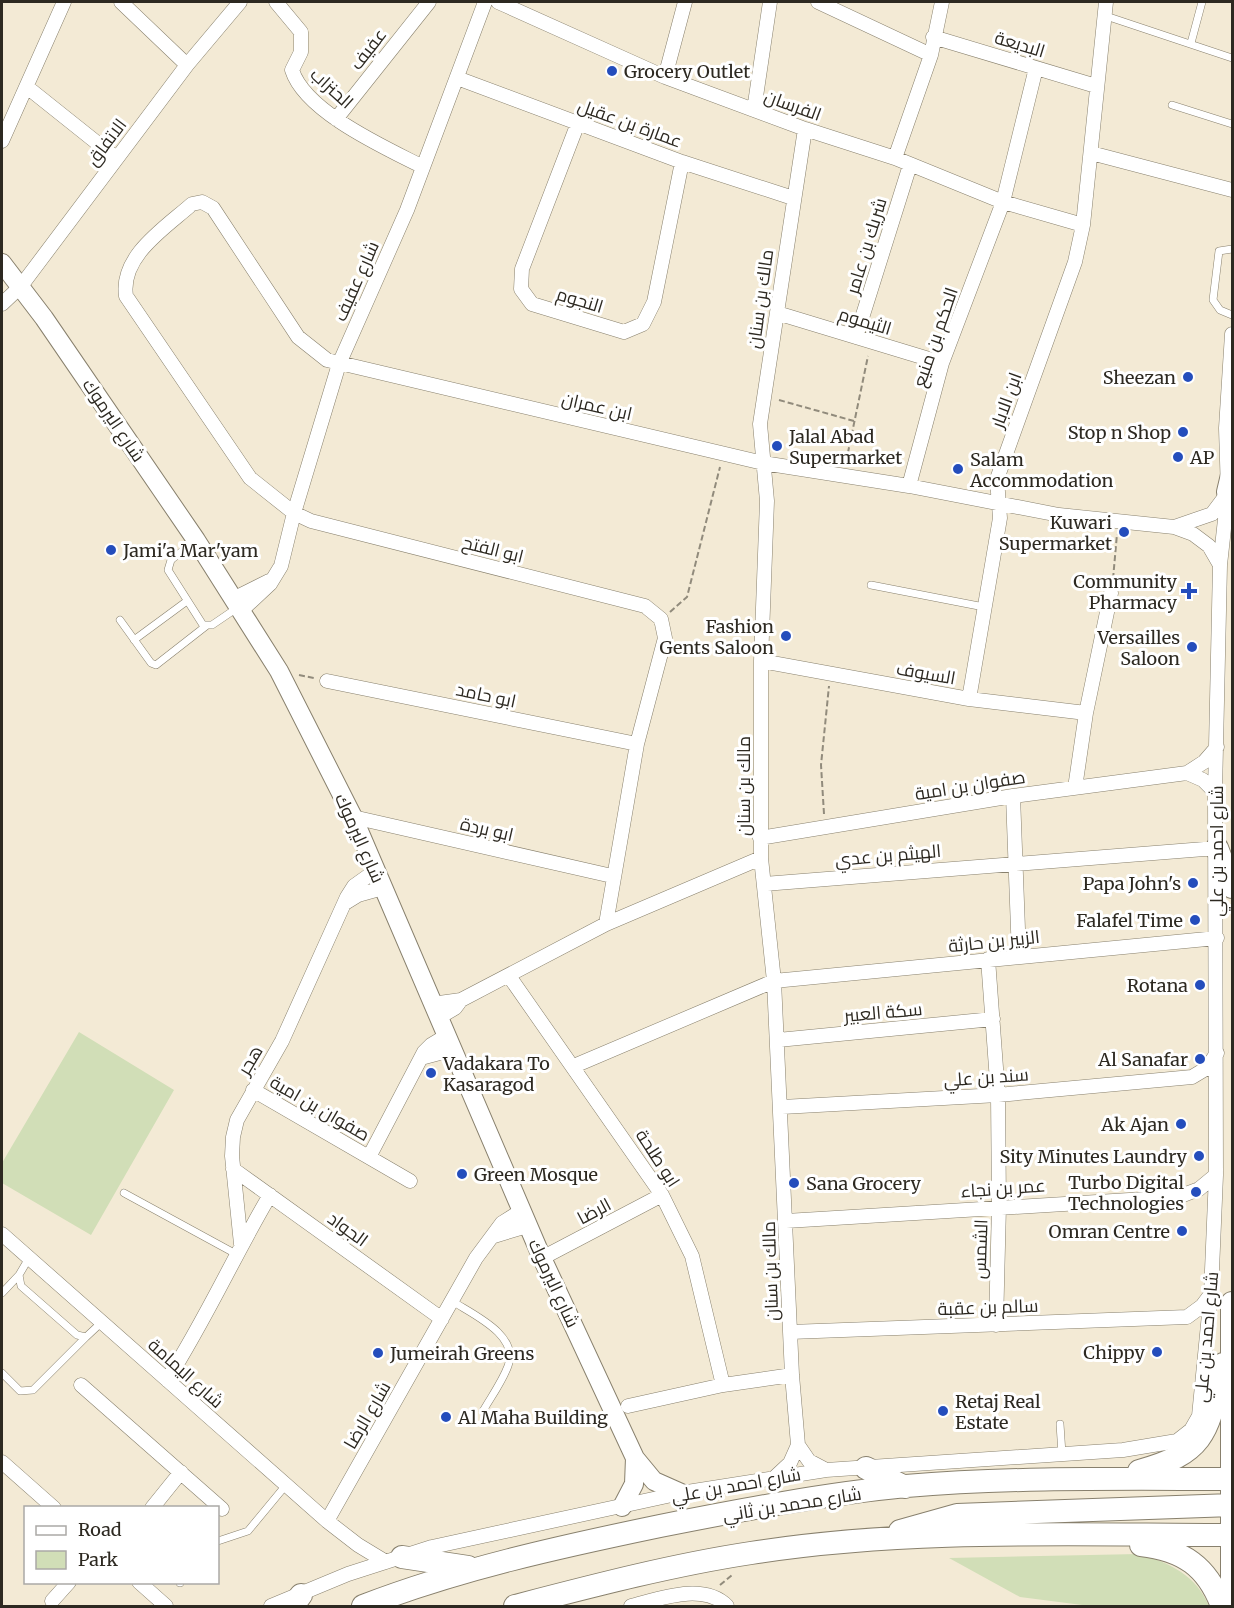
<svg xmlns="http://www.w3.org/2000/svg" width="1234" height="1608" viewBox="0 0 1234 1608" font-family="Merriweather,Cairo,serif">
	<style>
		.green { fill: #d1deb7 }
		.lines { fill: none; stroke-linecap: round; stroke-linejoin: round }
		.service-casing { stroke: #88806d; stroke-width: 8 }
		.minor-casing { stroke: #88806d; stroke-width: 15 }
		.tertiary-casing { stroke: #88806d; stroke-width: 20 }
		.primary-casing { stroke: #88806d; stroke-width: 24 }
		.path { stroke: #918b7c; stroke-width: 2; stroke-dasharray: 6 3; stroke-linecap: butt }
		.service { stroke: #fff; stroke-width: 7 }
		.minor { stroke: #fff; stroke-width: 14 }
		.tertiary { stroke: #fff; stroke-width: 18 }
		.primary { stroke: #fff; stroke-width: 22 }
		.poi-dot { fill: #244dbc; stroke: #fff; stroke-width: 2 }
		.labels { text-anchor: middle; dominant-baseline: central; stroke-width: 6; stroke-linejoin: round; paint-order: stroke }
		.street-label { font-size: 18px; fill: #2d2921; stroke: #fff }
		.poi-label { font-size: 18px; fill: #2d2921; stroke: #fff; text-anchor: end }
	</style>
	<rect width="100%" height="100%" fill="#f3ead5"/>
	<path class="green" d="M79 1032 174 1090 91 1235 2 1183V1163Z
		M1139 1554C1170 1563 1196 1575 1209 1606H1090L1020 1597 949 1558Z"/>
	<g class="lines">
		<g class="service-casing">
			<path id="service" d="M1103 15 1232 58
				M1191 43 1202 2
				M1172 105 1232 124
				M1232 249 1219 251 1213 300 1220 310 1232 315
				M196 540 171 560 168 570 203 625H212L237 608
				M871 585 984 607
				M120 620 151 663 156 665 206 626
				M134 640 187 601
				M124 1193 236 1254
				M29 1258 19 1275 21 1286 77 1335 86 1337 102 1322
				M2 1293 19 1275
				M452 1301C472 1314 520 1335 508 1366 502 1382 491 1397 483 1411
				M2 1373 20 1391 33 1390 86 1337
				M1060 1424 1062 1454
				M218 1541 248 1531 286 1485
				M180 1583V1582"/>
		</g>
		<g class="minor-casing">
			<path id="minor" d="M121 2 187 65
				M276 2 301 32V52L292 70C305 112 386 148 423 167
				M498 2 665 77 805 129 895 158 1003 202 1083 225
				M818 2 931 55
				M933 37 1096 86
				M665 77 685 2
				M457 78 682 162 793 198
				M27 87 116 158
				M754 110 770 2
				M336 119 429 2
				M578 123 522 269 521 289 532 304 624 332 643 324 654 302 682 162
				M2 141 64 2
				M1091 153 1232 190
				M895 158 931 55 942 2
				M2 304 21 286 187 65 240 2
				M777 313 942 363
				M856 337 910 165
				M909 486 942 363 1003 202 1036 68
				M1174 527 1212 514 1227 494
				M233 599 269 581
				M241 611 270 584 281 566 294 513 339 364 407 210 485 2
				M761 661 969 699 1086 713
				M327 681 637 744
				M969 699 1000 518 997 479 1075 262 1083 225 1106 2
				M1187 773 1203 780 1215 792
				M1075 788 1086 713 1111 593
				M1013 796 1019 956
				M353 817 612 876
				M760 838 1013 796 1187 773 1204 762 1217 747
				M764 884 1217 848
				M345 903 358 895 383 888
				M606 924 637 744 665 638 661 619 645 606 311 521 294 513 250 478 126 296C120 256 165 228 192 204L202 202 213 208 298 337 327 360 763 463 909 486 1059 515 1174 527 1193 534 1209 546 1220 565
				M988 959 998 1095 999 1206 996 1325
				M509 976 662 1195 692 1256 723 1385
				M432 1004 461 1000
				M438 1018 455 1008 461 1000 606 924 761 858
				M778 1040 993 1019
				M421 1058 451 1050
				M574 1066 774 981 1217 938
				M253 1090 410 1181
				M782 1107 998 1095 1192 1077 1207 1068 1217 1053
				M369 1157 424 1052 431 1045 446 1036
				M233 1169 442 1319
				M786 1221 1178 1197 1199 1189 1216 1175
				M2 1234 327 1521 358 1545 386 1562
				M494 1236 527 1226
				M241 1244 232 1156 233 1137 237 1120 282 1041 347 897 354 886 375 871
				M542 1258 662 1195
				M790 1332 1187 1317 1202 1306 1211 1294
				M167 1380C205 1321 234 1256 270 1195
				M81 1385 222 1509
				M628 1406 723 1385 792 1375
				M798 1445 809 1461 826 1470
				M2 1462 54 1508
				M775 1477 790 1463 798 1445 792 1375 774 981 761 858V661L767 501 760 424 805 129
				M152 1508 181 1472
				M327 1521 476 1258 502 1223 521 1211
				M139 1582 166 1606
				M52 1601 69 1582
				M271 1606 348 1574 432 1547 681 1493 826 1470 1123 1450 1177 1441 1191 1430 1199 1416 1211 1294 1216 1175 1215 792 1220 565 1228 492 1226 428 1232 334
				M631 1606C659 1599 703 1582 727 1606"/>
		</g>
		<g class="tertiary-casing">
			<path id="tertiary" d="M2 263 44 318 196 540 279 671 353 817 542 1258 635 1458 654 1481 681 1493
				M622 1507 634 1484 635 1458"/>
		</g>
		<g class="primary-casing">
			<path id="primary" d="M1228 492 1232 475
				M1217 848 1232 887
				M866 1468 905 1487
				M1139 1471C1209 1452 1208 1429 1223 1364
				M900 1531 957 1515 1232 1505
				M1141 1545C1183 1550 1207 1566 1222 1606
				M402 1557 468 1567
				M293 1606 301 1595
				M363 1606C459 1569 559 1547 660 1526 741 1510 824 1494 906 1486 1015 1477 1124 1479 1232 1479
				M515 1606C592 1586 672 1565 751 1553 908 1528 1074 1535 1232 1535
				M1232 1606V1303"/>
		</g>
		<path class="path" d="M779 400 854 421
			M846 462 868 356
			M1113 579 1117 534
			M670 612 687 597 720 467
			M299 675 314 678
			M824 814 821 765 829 686
			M720 1585 732 1575"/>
		<use href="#service" class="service"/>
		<use href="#minor" class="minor"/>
		<use href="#tertiary" class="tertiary"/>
		<use href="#primary" class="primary"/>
	</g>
	<g class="poi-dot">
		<circle cx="612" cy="71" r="6"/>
		<circle cx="1188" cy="377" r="6"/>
		<circle cx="1183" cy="432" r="6"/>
		<circle cx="777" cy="446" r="6"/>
		<circle cx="1178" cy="457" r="6"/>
		<circle cx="958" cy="469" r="6"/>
		<circle cx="1124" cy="532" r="6"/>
		<circle cx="111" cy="550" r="6"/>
		<path d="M1186 582h6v6h6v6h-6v6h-6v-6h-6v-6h6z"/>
		<circle cx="786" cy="636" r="6"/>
		<circle cx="1192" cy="647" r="6"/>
		<circle cx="1193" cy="883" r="6"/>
		<circle cx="1195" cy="920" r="6"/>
		<circle cx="1200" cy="985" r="6"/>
		<circle cx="1200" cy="1059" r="6"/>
		<circle cx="431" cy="1073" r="6"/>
		<circle cx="1181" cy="1124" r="6"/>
		<circle cx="1199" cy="1156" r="6"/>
		<circle cx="462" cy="1174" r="6"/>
		<circle cx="794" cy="1183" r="6"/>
		<circle cx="1196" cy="1192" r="6"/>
		<circle cx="1182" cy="1231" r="6"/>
		<circle cx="1157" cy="1352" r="6"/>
		<circle cx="378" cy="1353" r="6"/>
		<circle cx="943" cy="1411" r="6"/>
		<circle cx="446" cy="1417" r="6"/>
	</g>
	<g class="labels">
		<g class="street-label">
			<text transform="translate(1020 44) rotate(17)">البديعة</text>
			<text transform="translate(368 49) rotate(-52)">عفيف</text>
			<text transform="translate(332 88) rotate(42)">الحنزاب</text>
			<text transform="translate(793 105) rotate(20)">الفرسان</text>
			<text transform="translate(630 123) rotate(20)">عمارة بن عقيل</text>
			<text transform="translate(106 142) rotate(-53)">الاتفاق</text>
			<text transform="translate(866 246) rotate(-73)">شريك بن عامر</text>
			<text transform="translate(356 281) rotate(-66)">شارع عفيف</text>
			<text transform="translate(760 299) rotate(-82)">مالك بن سنان</text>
			<text transform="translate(580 300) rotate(17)">النجوم</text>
			<text transform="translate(865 321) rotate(17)">الثيموم</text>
			<text transform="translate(935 337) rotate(-71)">الحكم بن منيع</text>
			<text transform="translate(1006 400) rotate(-70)">ابن الابار</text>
			<text transform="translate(597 406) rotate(13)">ابن عمران</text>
			<text transform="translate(114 420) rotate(56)">شارع اليرموك</text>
			<text transform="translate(493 549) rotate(14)">ابو الفتح</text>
			<text transform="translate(926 673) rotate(10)">السيوف</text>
			<text transform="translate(486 695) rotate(12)">ابو حامد</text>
			<text transform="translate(970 785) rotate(-9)">صفوان بن امية</text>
			<text transform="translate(743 786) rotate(-90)">مالك بن سنان</text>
			<text transform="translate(487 829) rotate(13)">ابو بردة</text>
			<text transform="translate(360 838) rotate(66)">شارع اليرموك</text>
			<text transform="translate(1216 851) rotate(-90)">شارع احمد بن علي</text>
			<text transform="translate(888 855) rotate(-5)">الهيثم بن عدي</text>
			<text transform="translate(994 941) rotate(-6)">الزبير بن حارثة</text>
			<text transform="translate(883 1012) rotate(-5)">سكة العبير</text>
			<text transform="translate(250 1060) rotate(-59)">هجر</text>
			<text transform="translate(986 1077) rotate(-4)">سند بن علي</text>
			<text transform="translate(320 1108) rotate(30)">صفوان بن امية</text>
			<text transform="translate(658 1158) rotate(57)">ابو طلحة</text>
			<text transform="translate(1003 1188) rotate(-4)">عمر بن نجاء</text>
			<text transform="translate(594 1211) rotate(-28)">الرضا</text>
			<text transform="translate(348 1229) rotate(36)">الجواد</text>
			<text transform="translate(980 1249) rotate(-88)">الشمس</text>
			<text transform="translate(770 1271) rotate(-92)">مالك بن سنان</text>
			<text transform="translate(554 1283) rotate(65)">شارع اليرموك</text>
			<text transform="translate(988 1307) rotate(-2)">سالم بن عقبة</text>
			<text transform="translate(1206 1337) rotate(-85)">شارع احمد بن علي</text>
			<text transform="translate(186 1373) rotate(42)">شارع اليمامة</text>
			<text transform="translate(367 1415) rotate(-60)">شارع الرضا</text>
			<text transform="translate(736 1485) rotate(-10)">شارع احمد بن علي</text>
			<text transform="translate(792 1504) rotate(-9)">شارع محمد بن ثاني</text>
		</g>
		<g class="poi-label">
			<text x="624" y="71" text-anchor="start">Grocery Outlet</text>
			<text x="1176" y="377">Sheezan</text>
			<text x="1171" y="432">Stop n Shop</text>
			<text x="789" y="436" text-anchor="start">Jalal Abad<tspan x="789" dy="21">Supermarket</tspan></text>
			<text x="1190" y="457" text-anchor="start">AP</text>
			<text x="970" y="459" text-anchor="start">Salam<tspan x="970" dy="21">Accommodation</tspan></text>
			<text x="1112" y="522">Kuwari<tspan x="1112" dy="21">Supermarket</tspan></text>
			<text x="123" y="550" text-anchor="start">Jami'a Mar'yam</text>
			<text x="1177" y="581">Community<tspan x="1177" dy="21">Pharmacy</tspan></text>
			<text x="774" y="626">Fashion<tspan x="774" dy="21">Gents Saloon</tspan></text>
			<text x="1180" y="637">Versailles<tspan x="1180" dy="21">Saloon</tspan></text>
			<text x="1181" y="883">Papa John's</text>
			<text x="1183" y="920">Falafel Time</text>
			<text x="1188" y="985">Rotana</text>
			<text x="1188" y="1059">Al Sanafar</text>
			<text x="443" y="1063" text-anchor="start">Vadakara To<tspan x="443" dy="21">Kasaragod</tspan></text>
			<text x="1169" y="1124">Ak Ajan</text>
			<text x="1187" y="1156">Sity Minutes Laundry</text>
			<text x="474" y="1174" text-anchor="start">Green Mosque</text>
			<text x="1184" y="1182">Turbo Digital<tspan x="1184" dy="21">Technologies</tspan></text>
			<text x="806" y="1183" text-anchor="start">Sana Grocery</text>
			<text x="1170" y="1231">Omran Centre</text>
			<text x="1145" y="1352">Chippy</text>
			<text x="390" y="1353" text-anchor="start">Jumeirah Greens</text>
			<text x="955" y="1401" text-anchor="start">Retaj Real<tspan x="955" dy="21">Estate</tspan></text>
			<text x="458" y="1417" text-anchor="start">Al Maha Building</text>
		</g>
	</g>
	<rect width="1234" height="1608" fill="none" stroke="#2d2921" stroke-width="6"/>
	<rect x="24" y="1506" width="195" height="78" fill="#ffffff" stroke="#aba9a6" stroke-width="1.5"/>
	<rect x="36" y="1526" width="30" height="9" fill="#ffffff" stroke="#aba9a6" stroke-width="1.5"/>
	<text x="78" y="1536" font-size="18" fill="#2d2921">Road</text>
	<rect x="36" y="1551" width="30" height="18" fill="#d1deb7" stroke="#aba9a6" stroke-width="1.5"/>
	<text x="78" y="1566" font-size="18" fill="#2d2921">Park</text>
</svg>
